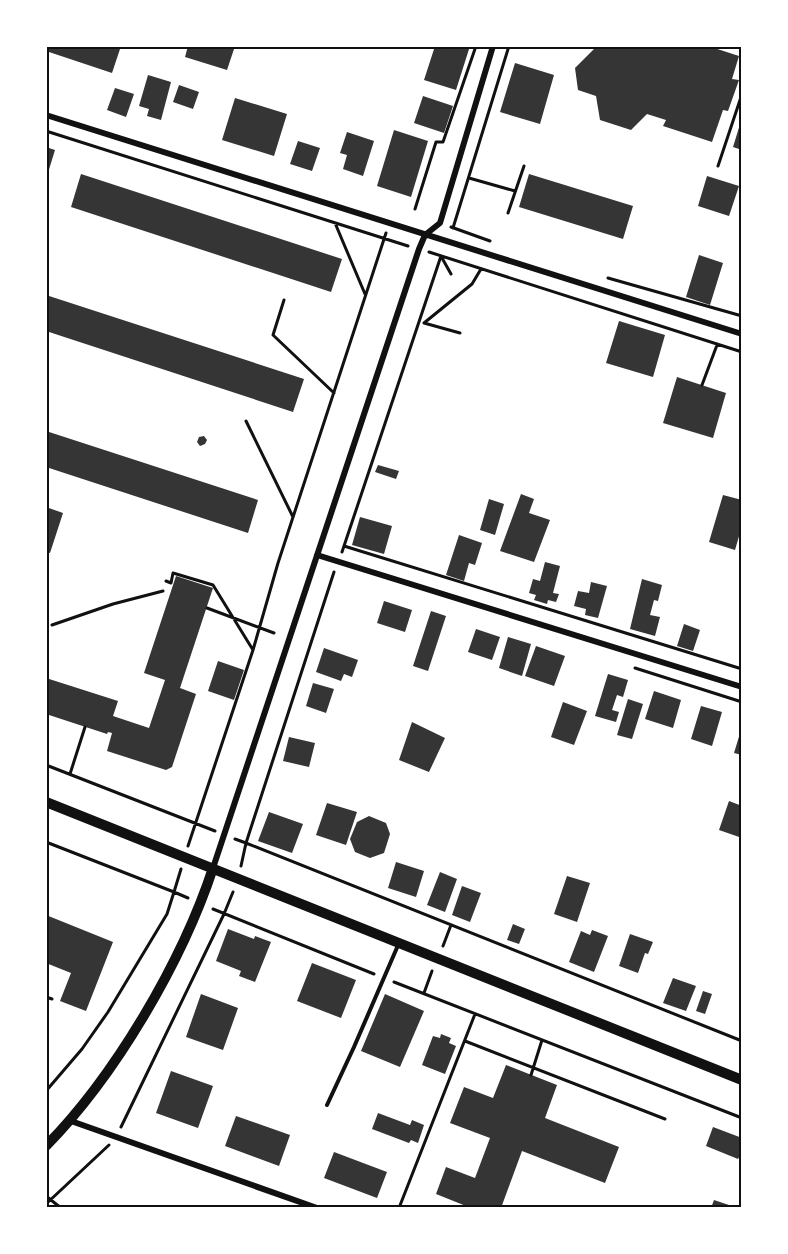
<svg xmlns="http://www.w3.org/2000/svg" width="788" height="1254" viewBox="0 0 788 1254" font-family="Montserrat,sans-serif">
	<style>
		.building { fill: #353535 }
		.lines { fill: none; stroke-linecap: round; stroke-linejoin: round }
		.path { stroke: #111; stroke-width: 3 }
		.service { stroke: #111; stroke-width: 4 }
		.minor { stroke: #111; stroke-width: 6 }
		.secondary { stroke: #111; stroke-width: 10 }
		.neatline { fill: none; stroke: #111; stroke-width: 2 }
	</style>
	<rect width="100%" height="100%" fill="#fff"/>
	<path class="building" d="M46 46H121L112 73 46 51Z
		M188 46H235L227 70 185 57Z
		M435 46H470L456 90 424 80Z
		M597 46H708L739 56 732 79 739 80 728 111 723 110 712 142 663 126 666 120 647 114 631 130 600 120 596 96 578 90 575 68Z
		M515 63 554 75 540 124 500 112Z
		M148 75 171 82 161 120 147 116 149 109 139 106Z
		M179 85 199 92 193 109 173 102Z
		M115 88 134 94 126 117 107 110Z
		M423 96 453 106 444 133 414 123Z
		M235 98 287 114 274 156 222 140Z
		M741 121H742V150L733 147Z
		M394 130 428 141 411 197 377 186Z
		M347 132 374 141 363 176 343 169 347 155 340 153Z
		M298 141 320 148 312 171 290 164Z
		M46 147 55 150 47 176H46Z
		M81 174 342 259 331 292 71 207Z
		M529 174 633 206 623 239 519 207Z
		M707 176 739 186 729 216 698 206Z
		M699 255 723 263 710 305 686 297Z
		M46 295 304 379 293 412 46 331Z
		M619 321 665 335 653 377 606 363Z
		M677 377 726 393 713 438 663 423Z
		M46 431 258 500 248 533 46 467Z
		M204 436 207 440 205 444 200 446 197 442 199 437Z
		M378 465 399 471 396 479 375 472Z
		M521 494 534 499 529 513 550 520 534 562 500 551Z
		M723 495 742 500V526L735 550 709 542Z
		M489 499 504 504 495 535 480 530Z
		M46 507 63 513 50 553 46 552Z
		M360 517 392 526 384 554 352 545Z
		M459 535 482 543 475 565 469 563 464 581 446 575Z
		M545 562 560 566 553 593 559 594 556 602 548 600 547 604 534 600 536 595 529 593 533 579 540 581Z
		M176 576 213 588 180 688 196 694 172 767 166 770 107 751 112 733 108 732 107 734 46 714V678L118 701 113 716 149 728 165 680 144 673Z
		M642 579 662 585 658 601 654 600 650 615 660 617 655 636 630 629Z
		M591 582 607 586 598 618 585 615 586 609 574 606 578 591 589 593Z
		M384 601 412 610 405 632 377 623Z
		M431 611 446 616 428 671 413 666Z
		M684 624 700 630 693 651 677 646Z
		M476 629 500 637 492 660 468 652Z
		M508 637 531 644 522 676 499 668Z
		M536 646 565 656 554 686 525 676Z
		M324 648 358 660 352 677 344 674 341 681 316 672Z
		M218 661 244 670 234 700 208 691Z
		M608 674 628 680 623 697 617 695 612 710 619 712 616 722 595 716Z
		M313 683 334 689 326 713 306 706Z
		M654 691 681 700 673 728 645 719Z
		M628 699 643 704 632 739 617 735Z
		M563 702 587 711 574 745 551 737Z
		M701 706 722 712 712 746 691 739Z
		M412 722 445 738 429 772 399 760Z
		M741 730H742V755L734 753Z
		M289 737 315 743 309 767 283 761Z
		M729 801 742 806V838L719 830Z
		M327 803 357 812 346 845 316 835Z
		M269 812 303 824 292 853 258 841Z
		M369 816 386 823 390 834 384 853 370 858 355 852 350 839 357 822Z
		M396 862 424 871 416 897 388 888Z
		M440 872 457 879 445 912 427 905Z
		M567 876 590 883 577 922 554 914Z
		M462 886 481 893 470 922 452 915Z
		M46 915 113 942 86 1011 60 1001 71 973 46 963Z
		M513 924 525 929 519 944 507 940Z
		M228 929 254 939 255 936 271 942 255 982 239 976 241 971 216 961Z
		M592 930 608 936 594 972 569 962 581 931 590 935Z
		M630 934 653 942 648 954 645 953 638 973 619 966Z
		M312 963 356 980 341 1018 297 1001Z
		M673 978 696 986 686 1011 663 1003Z
		M703 991 712 994 705 1014 696 1011Z
		M201 994 238 1008 223 1050 186 1037Z
		M385 994 424 1011 400 1067 361 1051Z
		M441 1034 451 1038 449 1043 456 1046 445 1074 422 1065 433 1036 440 1038Z
		M506 1065 557 1085 545 1118 619 1147 605 1183 522 1151 501 1208H471L436 1194 446 1167 475 1178 490 1138 450 1123 464 1087 493 1098Z
		M171 1071 213 1086 198 1128 156 1113Z
		M378 1113 410 1125 412 1120 424 1125 418 1143 411 1140 409 1143 372 1129Z
		M236 1116 290 1135 279 1166 225 1146Z
		M713 1127 742 1138V1152L738 1159 706 1146Z
		M334 1152 387 1172 377 1198 324 1178Z
		M714 1200 735 1207V1208H711Z"/>
	<g class="lines">
		<path class="path" d="M46 131 408 246
			M718 166 742 94
			M469 178 515 191
			M415 209 436 142H443L476 46
			M508 213 524 166
			M335 223 365 294
			M451 227 490 241
			M453 228 509 46
			M429 252 742 352
			M442 258 451 274
			M608 278 742 316
			M284 300 273 335 334 393
			M424 323 472 284 481 269
			M424 323 460 333
			M702 385 717 345
			M246 421 293 517
			M344 546 742 669
			M342 552 441 256
			M166 581 171 583 173 573 213 585 253 650
			M742 594V598
			M207 608 274 633
			M52 625 113 604 163 591
			M635 668 742 702
			M46 765 215 831
			M70 774 85 727
			M235 839 246 843 334 572
			M46 842 174 892 167 914 108 1012 82 1049 46 1091
			M188 846 253 650 278 563 386 233
			M241 866 246 843 742 1041
			M181 869 174 892 188 898
			M213 909 374 974
			M443 946 451 925
			M394 982 742 1118
			M424 993 432 971
			M46 997 52 999
			M465 1041 665 1119
			M531 1075 542 1040
			M121 1127 224 914 233 892
			M46 1196 61 1208
			M46 1204 109 1145
			M399 1208 475 1014"/>
		<path class="service" d="M327 1105 354 1047 399 943"/>
		<path class="minor" d="M46 115 742 334
			M317 555 742 687
			M213 868 419 249 425 235 440 223 493 46
			M71 1121 317 1208"/>
		<path class="secondary" d="M46 802 742 1080
			M46 1146C115 1076 182 962 213 868"/>
	</g>
	<rect width="788" height="1254" fill="none" stroke="#ffffff" stroke-width="96"/>
	<rect x="48" y="48" width="692" height="1158" class="neatline"/>
</svg>
